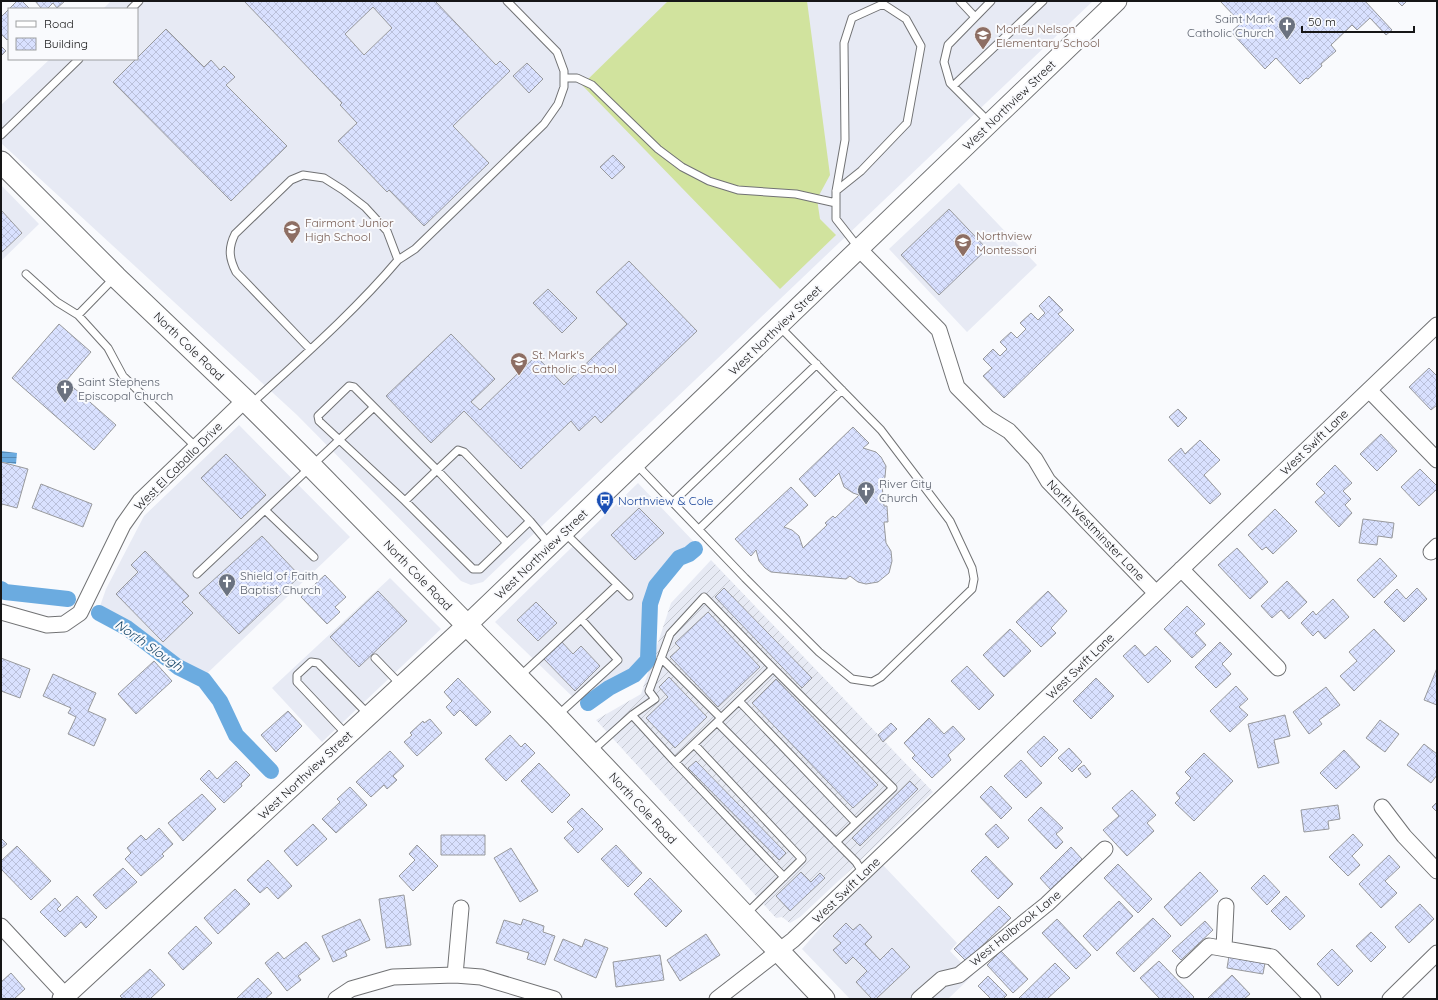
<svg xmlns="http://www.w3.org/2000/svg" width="1438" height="1000" viewBox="0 0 1438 1000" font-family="Quicksand,sans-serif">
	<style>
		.built { fill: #e7eaf4 }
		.industrial { fill: url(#industrial-furrows) }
		.grass { fill: #d1e39e }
		.water { fill: url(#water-rules) }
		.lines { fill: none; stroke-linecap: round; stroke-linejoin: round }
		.canal { stroke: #6babe0; stroke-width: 16 }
		.building { fill: url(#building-cross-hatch); stroke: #98999c; fill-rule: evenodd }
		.service-casing { stroke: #717274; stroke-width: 9 }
		.minor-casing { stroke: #717274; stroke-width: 17 }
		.tertiary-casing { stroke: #717274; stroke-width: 21 }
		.secondary-casing { stroke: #717274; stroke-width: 23 }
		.service { stroke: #fff; stroke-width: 7 }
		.minor { stroke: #fff; stroke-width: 15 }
		.tertiary { stroke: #fff; stroke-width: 19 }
		.secondary { stroke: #fff; stroke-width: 21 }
		.labels { text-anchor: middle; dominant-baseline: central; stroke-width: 4; stroke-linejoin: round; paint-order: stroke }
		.worship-label { font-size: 12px; fill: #5b616d; stroke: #f9fafd; text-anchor: start }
		.education-label { font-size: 12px; fill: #785e54; stroke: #f9fafd; text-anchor: start }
		.street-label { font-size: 12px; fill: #161617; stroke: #f9fafd }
		.transit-label { font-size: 12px; fill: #164399; stroke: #f9fafd; text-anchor: start }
		.water-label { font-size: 13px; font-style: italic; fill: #144568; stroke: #f9fafd }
	</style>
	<defs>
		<pattern id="industrial-furrows" width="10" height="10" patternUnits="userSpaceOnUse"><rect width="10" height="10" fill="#e7eaf4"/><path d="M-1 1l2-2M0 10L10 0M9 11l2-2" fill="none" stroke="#c5c8d0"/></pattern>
		<pattern id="water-rules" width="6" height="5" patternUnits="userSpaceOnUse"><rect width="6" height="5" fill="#6babe0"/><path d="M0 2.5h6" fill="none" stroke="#578ab5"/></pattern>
		<pattern id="building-cross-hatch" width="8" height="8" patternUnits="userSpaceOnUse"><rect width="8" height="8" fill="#d9e1ff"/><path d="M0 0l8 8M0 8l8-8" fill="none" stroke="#bac0da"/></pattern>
	</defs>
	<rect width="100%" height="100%" fill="#f9fafd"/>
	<path class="built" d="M111 1H1093L483 582 471 585 461 581 297 415 1 143V105L50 59H137V9H103Z
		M959 183 1037 265 967 332 889 249Z
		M1 185 39 224 1 261Z
		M239 425 350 537 197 683 176 669 99 609 106 589 144 516Z
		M638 483 695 543 675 553 660 572 647 602 643 663 607 682 578 702 495 622Z
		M390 578 441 629 322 742 272 688Z
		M882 864 957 943 950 951 973 975 948 999H850L802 949 842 903Z"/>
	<path class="industrial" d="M711 560 933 792 800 917 790 923 782 917 776 918 596 720 641 694 671 603Z"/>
	<path class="grass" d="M668 1H807L830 175 817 199 820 219 836 235 780 289 582 85Z"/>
	<path class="water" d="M1 451 17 453 16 464 1 462Z"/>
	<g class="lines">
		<path class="canal" d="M1 589 5 592 68 599
			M99 613 127 628 178 667 204 680 220 701 236 735 271 771
			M588 703 609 688 634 675 648 660 650 604 656 586 679 558 689 554 695 549"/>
	</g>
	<path class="building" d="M17 1H22L30 9H9Z
		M35 1H65L57 8 53 3 47 9H42Z
		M244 1H435L496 65 500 61 510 71 453 126 489 163 424 226 389 190 387 192 338 141 357 123 340 105 342 103ZM373 7 392 28 364 55 345 34Z
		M1220 1H1365L1392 30 1386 35 1370 18 1357 30 1352 25 1331 45 1336 51 1321 64 1322 66 1308 79 1306 78 1300 84 1276 58 1265 69 1231 32 1241 23Z
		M1397 1H1407L1402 6Z
		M9 9V38L7 40 1 34V17Z
		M166 29 204 67 211 60 220 70 224 66 235 77 226 85 287 146 231 201 113 82Z
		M1 46 6 51 1 56Z
		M527 63 543 79 529 93 513 76Z
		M613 155 625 167 612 179 600 167Z
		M949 209 987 249 939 295 901 255Z
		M1 210 22 233 1 253Z
		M629 261 697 331 601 423 595 416 579 431 571 421 521 469 464 411 431 443 386 396 451 334 495 379 471 402 480 410 536 356 564 385 627 324 596 292Z
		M548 289 577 318 562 333 533 303Z
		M1049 296 1063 310 1058 314 1074 330 1004 398 983 376 992 368 983 359 993 349 1000 356 1007 349 1000 342 1011 332 1017 338 1026 329 1020 323 1031 313 1038 320 1045 313 1039 306Z
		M59 324 91 352 66 381 116 425 94 450 12 378Z
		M1429 368 1437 376V405L1431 410 1409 387Z
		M1178 409 1187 418 1178 427 1169 417Z
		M853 427 869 443 863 448 876 452 881 457 886 466 885 477 882 485 884 506H887L888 522H884L886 543 891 551 892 561 889 573 878 582 866 584 858 582 850 576 846 579 771 572 765 568 759 561 756 550 751 556 735 539 791 487 808 505 784 527 792 530 799 536 803 548 827 525 825 523 833 516 835 518 859 495 853 493 844 487 839 473 815 497 799 479Z
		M1381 434 1397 451 1377 471 1360 454Z
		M1200 440 1220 460 1204 475 1221 494 1210 504 1168 460 1181 448 1185 454Z
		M226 454 266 495 241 519 201 478Z
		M1 462 28 469 17 508 2 504 1 508Z
		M1335 465 1352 483 1343 491 1351 499 1345 505 1352 513 1339 527 1315 502 1325 493 1316 484Z
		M1420 469 1437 486V489L1419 506 1401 487Z
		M41 484 92 504 83 527 32 508Z
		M639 508 664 533 635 560 611 535Z
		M1275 509 1297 531 1273 554 1266 547 1262 550 1248 535Z
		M1363 519 1394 523 1392 538 1378 536 1377 545 1359 543Z
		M262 536 300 576 239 634 199 593Z
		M1237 548 1268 582 1250 599 1218 565Z
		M145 551 189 596 182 602 193 613 163 642 116 594 138 572 131 565Z
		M1380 558 1397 576 1374 598 1357 580Z
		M325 575 346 597 335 607 340 612 327 624 301 597Z
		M1287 581 1307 602 1289 619 1281 610 1272 618 1261 606Z
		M724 588 812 678 802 688 715 597Z
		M1417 588 1427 599 1404 622 1384 602 1397 589 1406 599Z
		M378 591 407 621 359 667 330 637Z
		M1048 591 1067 611 1051 628 1056 633 1041 647 1016 622Z
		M1333 599 1349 617 1325 639 1318 631 1313 636 1301 623 1313 611 1316 615Z
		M536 602 557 623 538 641 517 620Z
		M1187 606 1205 624 1195 633 1206 645 1192 658 1164 629Z
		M708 612 760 667 718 707 670 657 680 648 675 643Z
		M1010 629 1031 651 1004 677 983 655Z
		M1374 629 1395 651 1354 691 1340 676 1357 661 1349 652Z
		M561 641 573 654 581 646 600 666 575 691 543 658Z
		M1220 642 1232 654 1222 664 1231 674 1216 688 1195 667Z
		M1135 645 1145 656 1156 646 1171 661 1148 683 1123 656Z
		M1 658 30 669 20 698 1 691Z
		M154 661 172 681 136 714 118 694Z
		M967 666 994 695 979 710 951 681Z
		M1437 668V705L1424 700Z
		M53 674 96 693 88 711 106 719 94 746 68 734 76 717 68 713 71 708 43 696Z
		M669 677 707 717 675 748 646 718 668 697 659 687Z
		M458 678 491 712 476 726 460 710 454 716 446 707 452 701 444 692Z
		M1096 678 1114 696 1091 719 1073 701Z
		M776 679 878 785 853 808 752 703Z
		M1236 686 1248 699 1239 707 1248 715 1230 732 1210 711Z
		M1326 687 1340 705 1319 720 1322 724 1309 734 1293 712Z
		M288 711 302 726 276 752 261 735Z
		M1285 715 1290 736 1274 740 1279 763 1258 768 1248 724Z
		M929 718 944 734 953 726 965 739 948 755 951 760 932 778 912 758 915 755 904 743Z
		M430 719 442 733 417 756 404 742 412 735 410 733 423 721 424 723Z
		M1380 720 1399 734 1385 752 1366 738Z
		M891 723 897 729 883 742 878 735Z
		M510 735 521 747 525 743 535 753 506 781 485 759Z
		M1044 736 1058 750 1041 767 1027 752Z
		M1424 744 1437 754V775L1431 783 1407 765Z
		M1069 748 1082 762 1072 772 1058 758Z
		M1344 750 1360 767 1336 789 1320 773Z
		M390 751 404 766 393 776 397 780 387 789 384 785 371 797 356 782Z
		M1204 753 1233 781 1194 821 1175 803 1180 798 1176 793 1191 778 1185 772Z
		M1021 760 1042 783 1026 798 1004 776Z
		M236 761 250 775 241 784 242 786 224 803 200 779 209 770 217 779Z
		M696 761 786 853 779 860 688 768Z
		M539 763 570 795 552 813 521 781Z
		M1084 765 1091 774 1086 778 1078 769Z
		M910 781 918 789 860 846 852 838Z
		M991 786 1012 808 1001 819 980 797Z
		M350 787 367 805 336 833 322 819 340 802 337 799Z
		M1132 790 1156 815 1147 823 1154 831 1127 856 1103 830 1119 816 1112 808Z
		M202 794 216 809 183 841 168 823Z
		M1437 802V812L1432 807Z
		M1338 805 1340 819 1328 821 1329 829 1304 832 1301 810Z
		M1041 807 1063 828 1056 834 1063 842 1056 849 1028 820Z
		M582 808 603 829 578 853 564 838 574 829 567 822Z
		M313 824 327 839 297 866 284 851Z
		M996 824 1009 838 998 848 985 834Z
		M159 828 173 844 162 854 164 856 141 876 125 859 131 853 127 848 141 835 146 840Z
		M1353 834 1363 845 1352 856 1360 865 1348 876 1329 857Z
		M441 835H485V855H441Z
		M1 838 7 844 1 849Z
		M417 845 438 866 413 891 399 876 415 860 409 854Z
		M616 845 642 873 628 887 601 859Z
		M17 846 51 881 31 900 1 869V861Z
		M1071 847 1082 859 1051 890 1040 878Z
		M511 848 538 891 520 902 494 858Z
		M1389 855 1400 867 1385 881 1397 893 1381 908 1359 884Z
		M986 856 1013 884 998 899 971 871Z
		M268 860 292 886 278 899 267 887 260 893 247 880Z
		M1118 864 1152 899 1138 913 1104 878Z
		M123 868 137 882 106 909 93 895Z
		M801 872 811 882 820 873 825 878 790 911 776 896Z
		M1200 872 1218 891 1181 926 1164 907Z
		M1264 875 1280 892 1267 905 1251 888Z
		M650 878 682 911 666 927 634 894Z
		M235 889 250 904 218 934 204 918Z
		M404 895 411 945 386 948 379 899Z
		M77 896 97 917 86 928 81 922 65 937 40 912 55 898 61 905 57 909 60 912Z
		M1286 896 1305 916 1290 930 1271 911Z
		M1119 901 1133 916 1097 951 1083 936Z
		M1420 904 1434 919 1409 943 1395 927Z
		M999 906 1011 918 966 961 954 949Z
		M1153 918 1171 936 1134 972 1116 953Z
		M360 919 370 940 345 951 347 956 333 962 322 936Z
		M523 919 544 926 543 932 555 936 545 965 527 959 529 953 496 943 504 920 521 925Z
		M1057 919 1091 955 1076 969 1042 933Z
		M1205 921 1213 930 1181 960 1172 951Z
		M846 923 853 930 860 924 872 937 865 944 880 960 892 948 910 967 876 999H872L856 982 867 971 853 957 846 964 833 950 841 943 833 936Z
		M196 926 212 943 183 970 168 953Z
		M1371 932 1386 947 1371 962 1356 946Z
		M706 934 720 955 680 981 667 960Z
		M563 939 582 947 585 939 608 948 596 978 554 960Z
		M306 942 320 959 298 976 301 980 287 991 265 963 278 952 284 959Z
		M1332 949 1353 971 1338 986 1317 964Z
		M1001 951 1028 979 1013 993 987 965Z
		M660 955 664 980 616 987 613 962Z
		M1229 956 1265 963 1263 974 1227 968Z
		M1159 961 1194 997 1192 999H1160L1140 978Z
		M1055 963 1070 978 1047 999H1020L1019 998Z
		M150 969 165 985 151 998 152 999H123L120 996Z
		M11 973 25 989 14 999H1V982Z
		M1232 975 1250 994 1244 999H1207Z
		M988 976 1007 995 1003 999H991L978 986Z
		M258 978 272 993 265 999H236Z"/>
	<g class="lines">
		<g class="service-casing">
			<path id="service" d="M960 1 975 17
				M131 9 139 1
				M564 78H577L592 85 658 149 682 167 709 181 738 190 796 194 836 203
				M953 86 1043 1
				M989 122 950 83 944 62 948 45 991 1
				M1 135 79 59
				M836 191 861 171 907 123 921 46 906 19 883 4 852 18 844 43 845 140 836 191V219L858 247
				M398 260 415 249 544 124 558 104 564 87V71L557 52 507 1
				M26 274 57 302 78 315 108 348 123 376 196 447
				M78 315 114 278
				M251 404C301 358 354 312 398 260L387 231 365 207 343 190 324 178 303 175 291 180 235 234C228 248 229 258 236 272L310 349
				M374 407 354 387 349 386 318 416 319 421 405 501 473 569H480L530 521 550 545
				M636 464 745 578 819 652 852 679 872 682 881 677 972 589 974 579 972 568 950 521 881 430 779 326
				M405 501 437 470 507 543
				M673 502 817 364
				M265 510 314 557
				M699 529 842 390
				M564 532 629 596
				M197 574 374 407 437 470 458 450 464 452 530 521
				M581 619 617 585
				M375 658 401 685
				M661 658 721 718
				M519 677 581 619 618 660 558 715
				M739 701 856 823
				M632 715 655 699 649 691 670 634 704 597 773 668
				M717 722 773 668 893 788 836 842
				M347 735 297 682V675L311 662 318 663 369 715
				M694 744 802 859 746 914
				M592 751 632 715 675 762 717 722 856 862 863 873
				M675 762 784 877"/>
		</g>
		<g class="minor-casing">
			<path id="minor" d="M859 249 939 330 957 387 988 418 1009 431 1035 459 1048 481 1156 593
				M1369 390 1437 460
				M1431 552 1437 546
				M1181 569 1278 668
				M1 612 47 625 64 624 80 613 123 525 140 501 245 400
				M1382 807 1404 836 1437 871
				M1 926 69 999
				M1224 948 1226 906
				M1184 970 1209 946 1272 957 1313 999
				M455 975 461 908
				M336 999 351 989 393 977 455 975 481 977 554 999
				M717 999 793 940 1437 325
				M919 999 942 979 959 975 1047 904 1105 849
				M1390 999 1437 953"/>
		</g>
		<g class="tertiary-casing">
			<path id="tertiary" d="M62 999 467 625 1117 1"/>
		</g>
		<g class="secondary-casing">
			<path id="secondary" d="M1 162 116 277 245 400 312 467 556 716 824 999"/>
		</g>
		<use href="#service" class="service"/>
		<use href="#minor" class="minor"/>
		<use href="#tertiary" class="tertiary"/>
		<use href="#secondary" class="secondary"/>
	</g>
	<defs>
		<g id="church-pin" transform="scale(0.9)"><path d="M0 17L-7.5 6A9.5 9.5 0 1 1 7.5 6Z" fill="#6b7280" stroke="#f9fafd"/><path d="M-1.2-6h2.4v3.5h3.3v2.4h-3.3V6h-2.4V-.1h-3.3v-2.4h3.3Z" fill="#fff"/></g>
		<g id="school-pin" transform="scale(0.9)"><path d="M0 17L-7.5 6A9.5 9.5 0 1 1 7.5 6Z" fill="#8d6e63" stroke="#f9fafd"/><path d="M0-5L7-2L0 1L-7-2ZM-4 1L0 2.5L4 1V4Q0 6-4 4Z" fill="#fff"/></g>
		<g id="bus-pin" transform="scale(0.9)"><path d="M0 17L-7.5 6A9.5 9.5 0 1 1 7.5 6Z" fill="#1a4fb4" stroke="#f9fafd"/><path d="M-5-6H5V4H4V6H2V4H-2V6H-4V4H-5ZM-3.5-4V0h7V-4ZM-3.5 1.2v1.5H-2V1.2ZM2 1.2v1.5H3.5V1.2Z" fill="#fff"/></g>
	</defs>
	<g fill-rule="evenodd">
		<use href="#church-pin" x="1287" y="25"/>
		<use href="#school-pin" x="983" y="35"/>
		<use href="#school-pin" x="292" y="229"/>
		<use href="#school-pin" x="963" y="242"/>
		<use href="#school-pin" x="519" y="361"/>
		<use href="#church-pin" x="65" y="388"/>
		<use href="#church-pin" x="866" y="490"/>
		<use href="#bus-pin" x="605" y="500"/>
		<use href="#church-pin" x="227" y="582"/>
	</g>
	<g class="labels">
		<g class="worship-label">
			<text x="1274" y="18" text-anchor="end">Saint Mark<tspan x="1274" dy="14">Catholic Church</tspan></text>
			<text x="78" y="381">Saint Stephens<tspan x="78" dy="14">Episcopal Church</tspan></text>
			<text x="879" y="483">River City<tspan x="879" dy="14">Church</tspan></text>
			<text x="240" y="575">Shield of Faith<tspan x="240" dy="14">Baptist Church</tspan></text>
		</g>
		<g class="education-label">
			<text x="996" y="28">Morley Nelson<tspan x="996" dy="14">Elementary School</tspan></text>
			<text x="305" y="222">Fairmont Junior<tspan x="305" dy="14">High School</tspan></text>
			<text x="976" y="235">Northview<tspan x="976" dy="14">Montessori</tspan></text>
			<text x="532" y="354">St. Mark's<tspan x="532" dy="14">Catholic School</tspan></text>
		</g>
		<g class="street-label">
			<text transform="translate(1009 105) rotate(-44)">West Northview Street</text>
			<text transform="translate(775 330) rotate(-44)">West Northview Street</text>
			<text transform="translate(189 346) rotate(44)">North Cole Road</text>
			<text transform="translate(1314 442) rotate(-44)">West Swift Lane</text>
			<text transform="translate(178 466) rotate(-45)">West El Caballo Drive</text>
			<text transform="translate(1096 530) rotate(46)">North Westminster Lane</text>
			<text transform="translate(541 554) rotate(-44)">West Northview Street</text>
			<text transform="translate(418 575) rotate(46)">North Cole Road</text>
			<text transform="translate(1080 666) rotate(-44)">West Swift Lane</text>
			<text transform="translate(305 775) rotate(-43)">West Northview Street</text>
			<text transform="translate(643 808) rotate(47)">North Cole Road</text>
			<text transform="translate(846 890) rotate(-44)">West Swift Lane</text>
			<text transform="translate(1015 928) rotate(-39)">West Holbrook Lane</text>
		</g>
		<g class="transit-label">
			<text x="618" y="500">Northview &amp; Cole</text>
		</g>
		<g class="water-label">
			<text transform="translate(149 645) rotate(35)">North Slough</text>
		</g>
	</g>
	<rect width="1438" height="1000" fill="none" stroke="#161617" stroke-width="4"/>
	<rect x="8" y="8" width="130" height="52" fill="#f9fafd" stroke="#9e9fa1"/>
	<rect x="16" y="21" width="20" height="6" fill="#ffffff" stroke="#9e9fa1"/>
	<text x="44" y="28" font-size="12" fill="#161617">Road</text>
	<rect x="16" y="38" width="20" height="12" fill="url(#building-cross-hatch)" stroke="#9e9fa1"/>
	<text x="44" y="48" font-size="12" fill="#161617">Building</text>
	<path d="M1302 26v6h112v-6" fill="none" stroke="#161617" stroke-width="2"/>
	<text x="1308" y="26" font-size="12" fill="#161617" stroke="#f9fafd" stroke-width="3" paint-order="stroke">50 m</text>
</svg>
